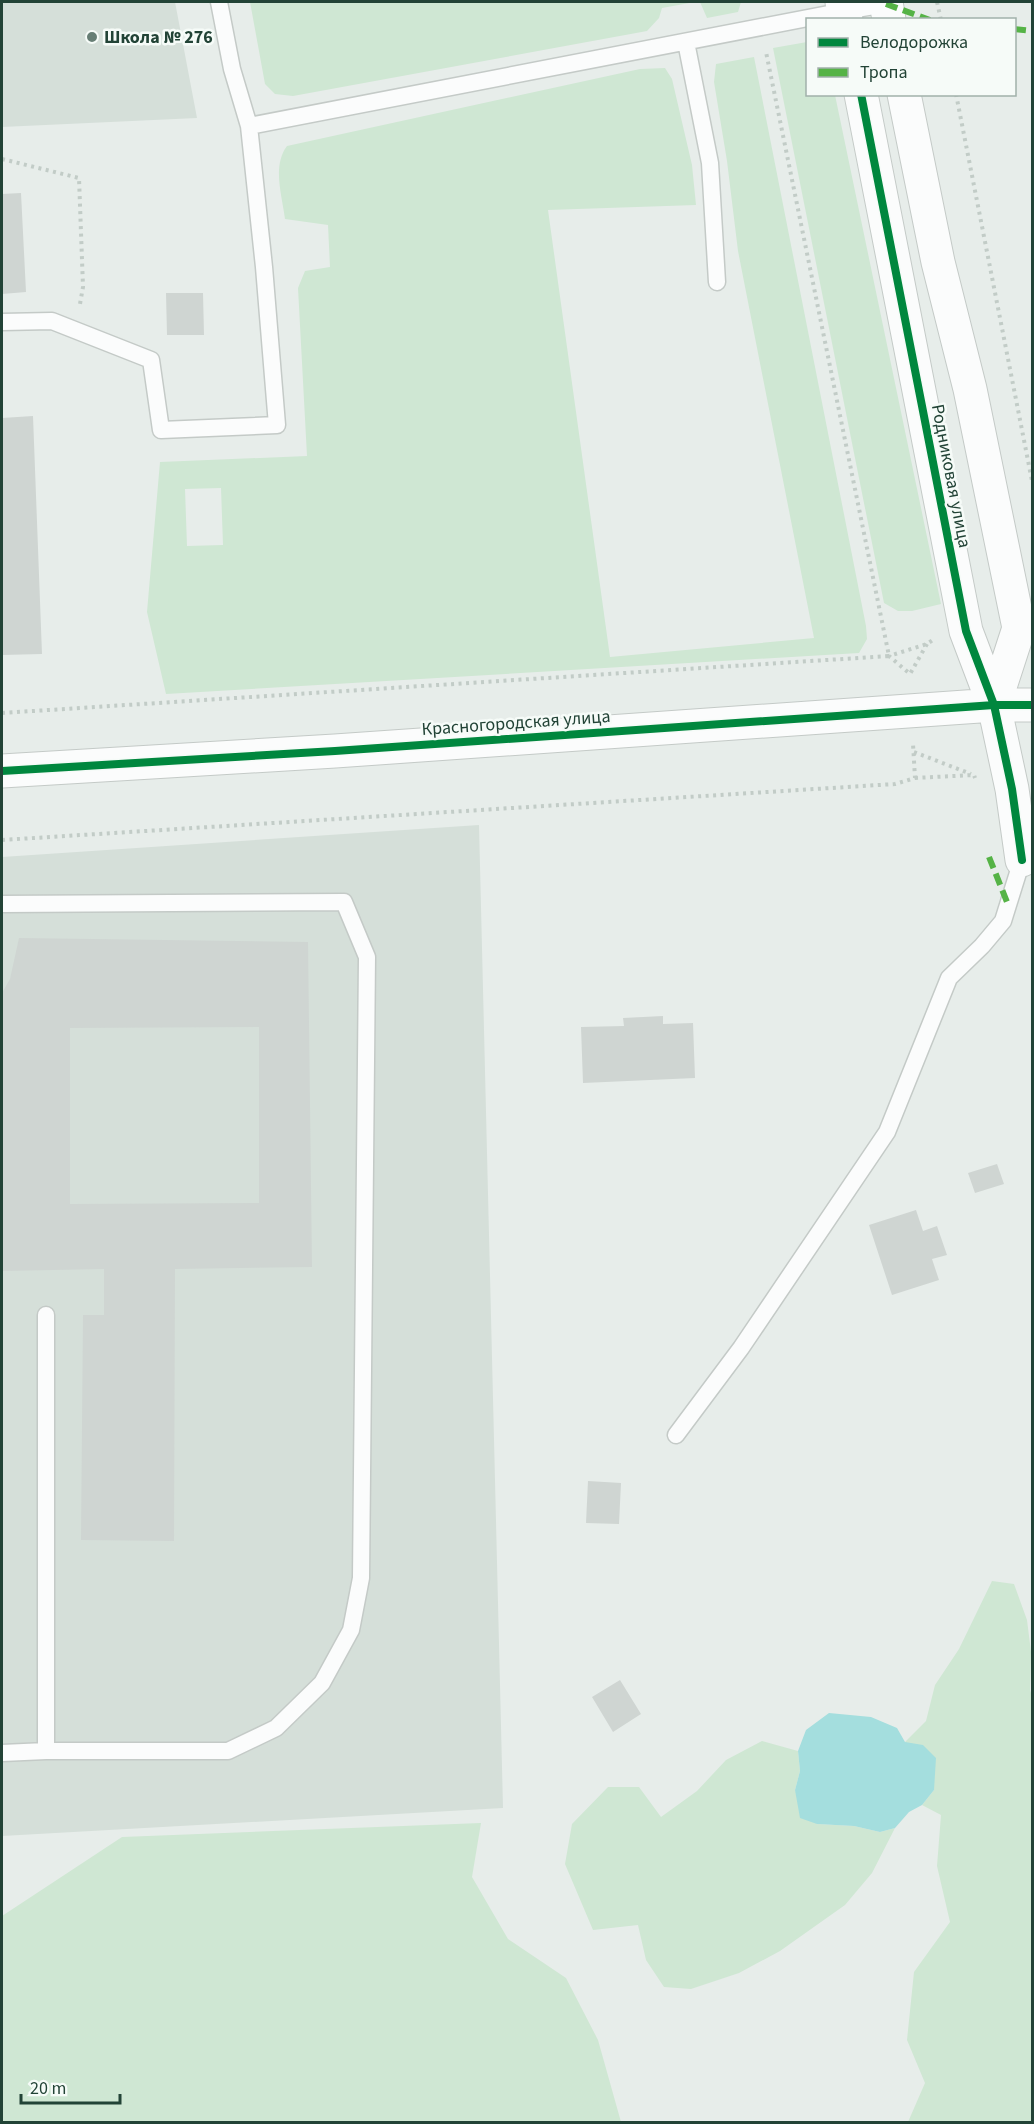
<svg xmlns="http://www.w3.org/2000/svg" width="1034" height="2124" viewBox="0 0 1034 2124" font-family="'Source Sans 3',sans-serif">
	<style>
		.built { fill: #d5dfd9 }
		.green { fill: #cfe7d3; fill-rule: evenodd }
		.water { fill: #a4dede }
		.building { fill: #cfd5d2; fill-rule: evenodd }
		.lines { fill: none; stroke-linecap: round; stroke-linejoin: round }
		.service-casing { stroke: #c4cac7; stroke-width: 19 }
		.minor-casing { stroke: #c4cac7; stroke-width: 35 }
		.path { stroke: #c2ccc7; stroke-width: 4; stroke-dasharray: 3 4.5; stroke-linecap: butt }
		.service { stroke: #fbfcfc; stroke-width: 16 }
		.minor { stroke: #fbfcfc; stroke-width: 33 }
		.quiet { stroke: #55b346; stroke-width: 6; stroke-dasharray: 12 6; stroke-linecap: butt }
		.cycleway-casing { stroke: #f6fbf8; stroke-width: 11 }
		.cycleway { stroke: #00873e; stroke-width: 8 }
		.poi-dot { fill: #677e75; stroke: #f6fbf8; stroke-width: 2 }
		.labels { text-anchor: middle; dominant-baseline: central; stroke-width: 5; stroke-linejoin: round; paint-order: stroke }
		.poi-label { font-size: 18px; font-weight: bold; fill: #224336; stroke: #f6fbf8; text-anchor: start }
		.street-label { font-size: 18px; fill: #224336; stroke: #f6fbf8 }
	</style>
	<rect width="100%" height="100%" fill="#e7edea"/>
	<path class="built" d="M2 2H175L197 118 2 127Z
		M479 825 503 1808 2 1836V857Z"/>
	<path class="green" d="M250 2H695L662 8 659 18 647 31 293 96 275 94 265 84Z
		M700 2H741L738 12 707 18Z
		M807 42 808 94 835 95 941 604 912 611H898L884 603 773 48Z
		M754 57 866 626 867 639 859 653 166 694 147 612 160 462 307 456 298 288 305 271 330 267 328 225 285 219C282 195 272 166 287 146L640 69 665 68 672 79 692 165 696 205 548 210 610 657 814 638 738 251 727 161 714 82 716 64ZM221 488 223 545 187 546 185 489Z
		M992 1581 1014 1584 1027 1620 1031 1652 1030 1690 1032 1696V2122H908L925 2083 907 2040 914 1972 950 1922 937 1866 941 1815 922 1805 934 1790 905 1742 926 1721 935 1685 959 1649Z
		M762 1741 798 1751 800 1771 795 1790 817 1824 854 1826 880 1832 895 1828 872 1873 845 1905 780 1951 739 1973 691 1989 664 1987 646 1960 638 1925 593 1930 565 1864 572 1824 608 1787H639L661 1817 697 1791 726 1760Z
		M481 1823 472 1877 508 1939 566 1978 598 2040 621 2122H2V1916L122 1837Z"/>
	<path class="water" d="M829 1713 871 1717 897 1728 905 1742 923 1745 936 1758 934 1790 922 1805 909 1812 895 1828 880 1832 854 1826 817 1824 800 1818 795 1790 800 1771 798 1751 806 1730Z"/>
	<path class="building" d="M21 193 26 292 2 294V194Z
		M166 293H203L204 335H167Z
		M33 416 42 654 2 655V418Z
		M19 938 308 942 312 1267 175 1269 174 1541 81 1540 83 1315H104V1269L2 1271V993L10 979ZM259 1027V1203L70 1204V1028Z
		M663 1016V1024L693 1023 695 1078 583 1083 581 1027 624 1026 623 1018Z
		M997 1164 1004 1184 975 1193 968 1173Z
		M916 1210 923 1231 937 1226 947 1255 932 1259 939 1280 892 1295 869 1225Z
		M588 1481 621 1483 619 1524 586 1523Z
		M620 1680 641 1714 613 1732 592 1697Z"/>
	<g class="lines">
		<g class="service-casing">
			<path id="service" d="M686 42 710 163 717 282
				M249 126 844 11 886 4
				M2 322 52 321 151 360 161 430 277 425 264 267 249 126 232 69 219 2
				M2 904 344 902 367 957 361 1578 351 1630 322 1683 276 1728 228 1751H46
				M676 1435 741 1348 887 1132 949 978 982 946 1003 921 1022 860
				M2 1753 46 1751V1315"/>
		</g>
		<g class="minor-casing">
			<path id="minor" d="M842 2 846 20
				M886 2 889 20
				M861 94 966 631 994 705 1012 789 1022 860
				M904 94 938 262 970 389 1019 628 994 705
				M2 771 335 751 994 705H1032"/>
		</g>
		<path class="path" d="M937 2 941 20
			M956 94 1032 481
			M2 159 79 178 83 287 80 304
			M927 644 910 674 889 656 927 644 934 639
			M2 713 889 656 766 52
			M914 752 971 774
			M915 778 974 775 975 778
			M2 840 895 784 915 778 913 744"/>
		<use href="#service" class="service"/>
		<use href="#minor" class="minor"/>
		<path class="quiet" d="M886 4 930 20
			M1014 29 1032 31
			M989 857 1007 902"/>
		<g class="cycleway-casing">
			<path id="cycleway" d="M861 94 966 631 994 705 1012 789 1022 860
				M2 771 335 751 994 705H1032"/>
		</g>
		<use href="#cycleway" class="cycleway"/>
	</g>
	<circle class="poi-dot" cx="92" cy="37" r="6"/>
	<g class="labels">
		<g class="poi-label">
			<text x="104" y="37">Школа № 276</text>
		</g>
		<g class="street-label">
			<text transform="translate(951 476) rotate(79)">Родниковая улица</text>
			<text transform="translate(516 723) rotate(-4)">Красногородская улица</text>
		</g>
	</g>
	<rect width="1034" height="2124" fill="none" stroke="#224336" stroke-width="6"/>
	<rect x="806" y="18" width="210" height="78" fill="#f6fbf8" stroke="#a1b1aa" stroke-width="1.5"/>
	<rect x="818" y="38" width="30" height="9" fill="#00873e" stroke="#a1b1aa" stroke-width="1.5"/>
	<text x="860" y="48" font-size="18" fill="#224336">Велодорожка</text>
	<rect x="818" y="68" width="30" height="9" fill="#55b346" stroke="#a1b1aa" stroke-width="1.5"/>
	<text x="860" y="78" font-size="18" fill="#224336">Тропа</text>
	<path d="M21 2094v9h99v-9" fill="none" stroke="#224336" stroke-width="3"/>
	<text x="30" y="2094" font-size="18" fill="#224336" stroke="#f6fbf8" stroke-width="4.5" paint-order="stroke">20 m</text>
</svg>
